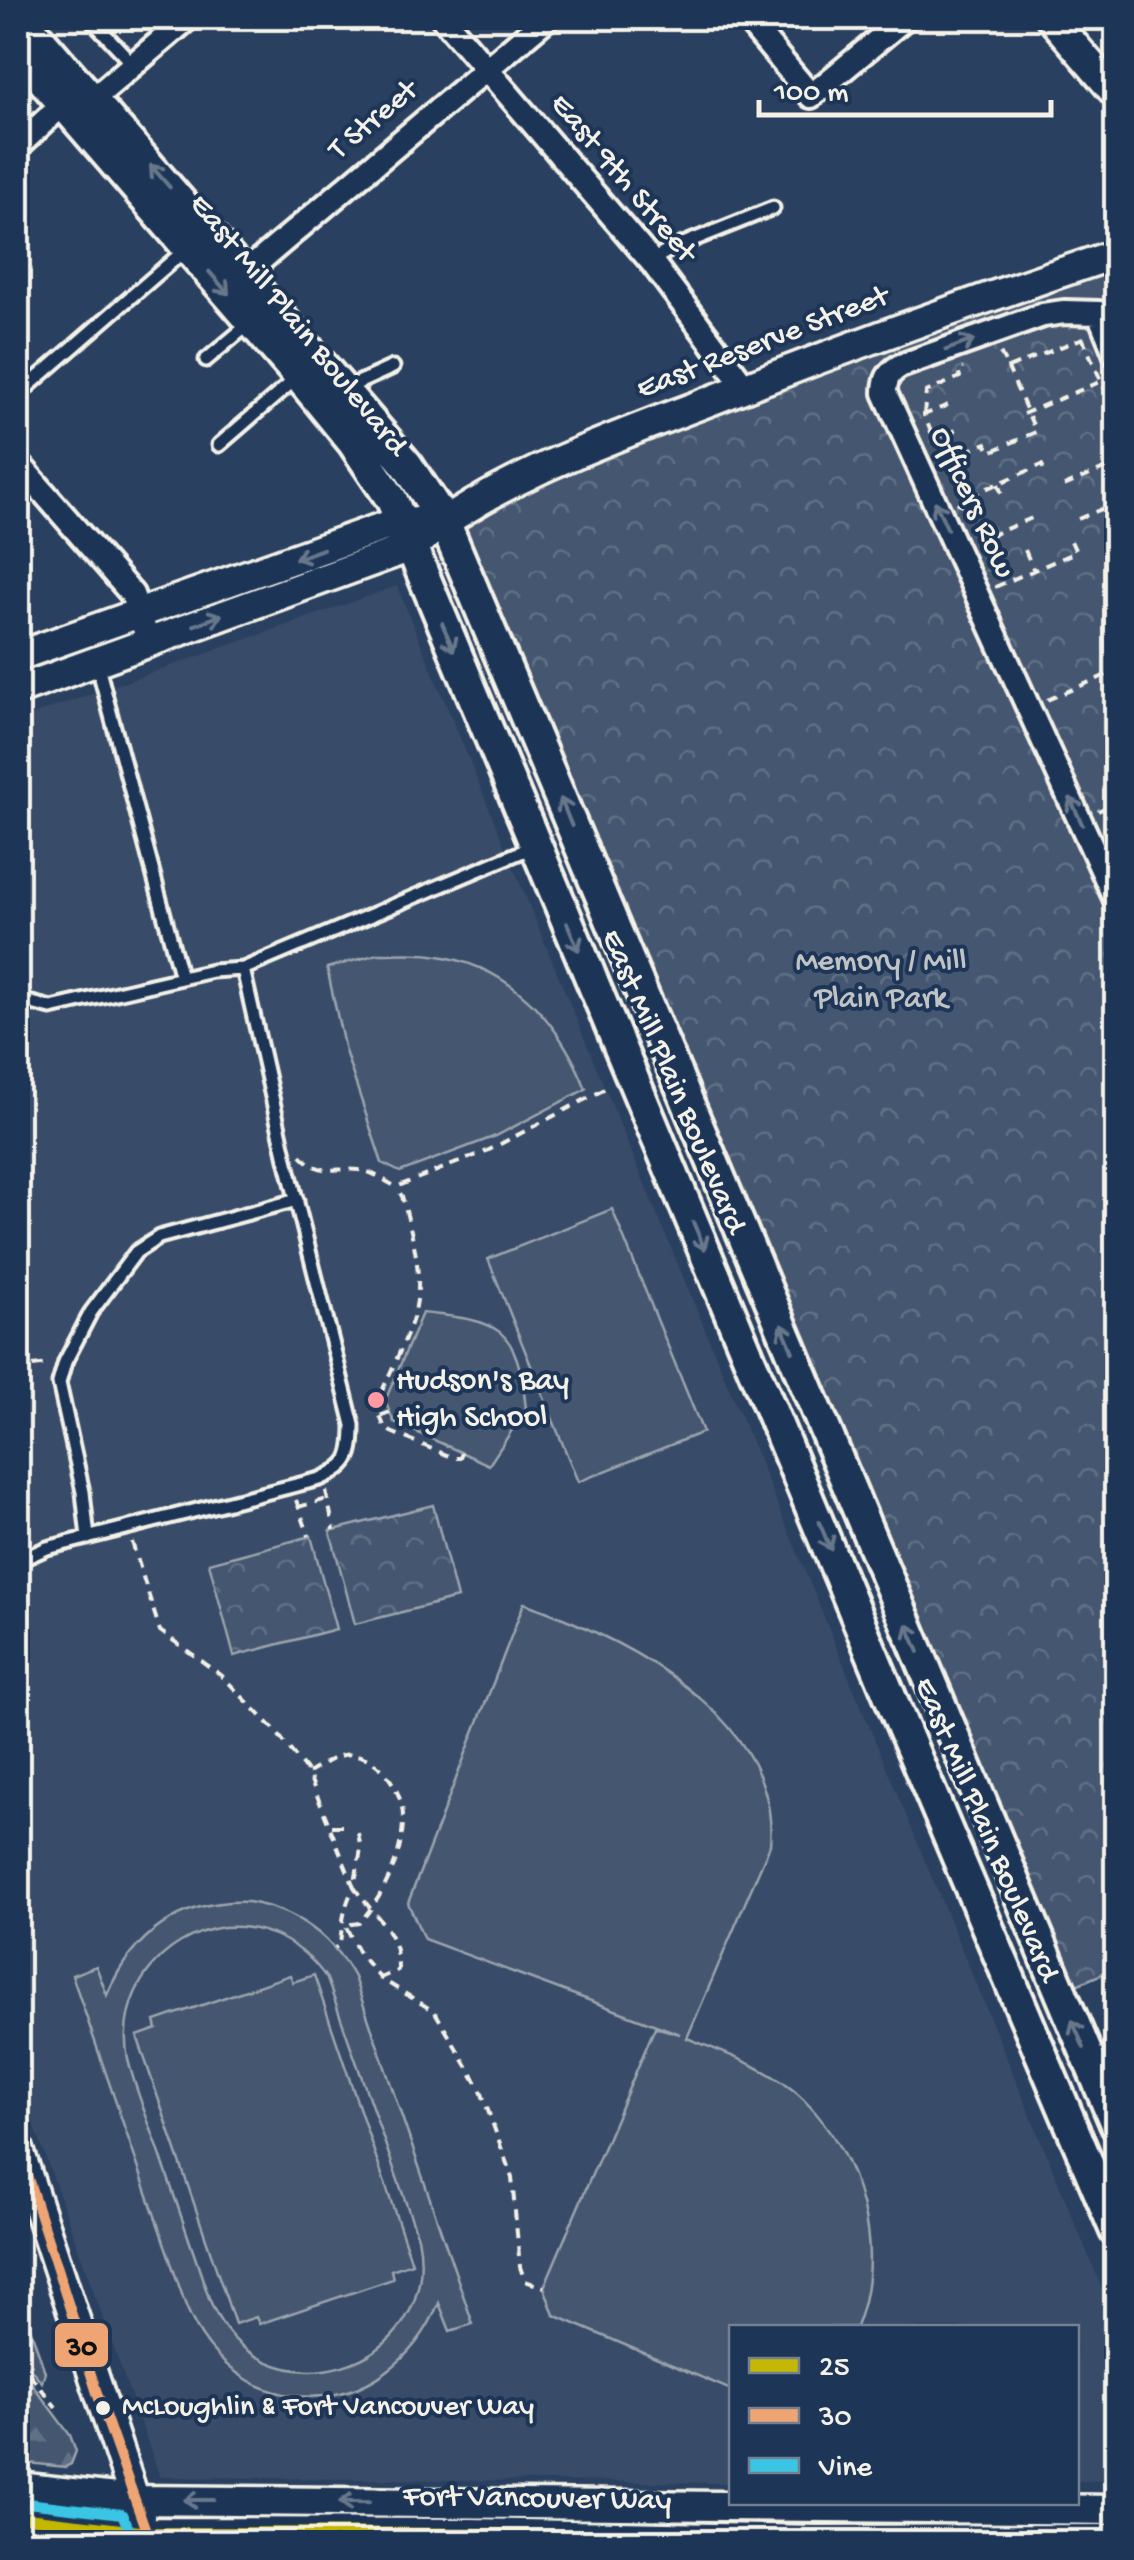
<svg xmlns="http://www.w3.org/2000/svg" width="1134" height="2560" viewBox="0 0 1134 2560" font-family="'Gochi Hand',sans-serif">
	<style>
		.built { fill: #374c69 }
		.grass { fill: #445771; stroke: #9ca4ac; stroke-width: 2.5; fill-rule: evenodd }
		.forest { fill: url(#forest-firs); stroke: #9ca4ac; stroke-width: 2.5 }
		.park { fill: url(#park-crowns); stroke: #9ca4ac; stroke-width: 2.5 }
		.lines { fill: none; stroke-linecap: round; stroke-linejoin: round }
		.service-casing { stroke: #f4f1e8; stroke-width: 19 }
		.minor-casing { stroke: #f4f1e8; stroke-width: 30 }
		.tertiary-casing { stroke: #f4f1e8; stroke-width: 35 }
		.secondary-casing { stroke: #f4f1e8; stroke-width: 38 }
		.path { stroke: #f4f1e8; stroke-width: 4; stroke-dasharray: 10 8; stroke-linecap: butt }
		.service { stroke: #1d3557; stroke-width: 11 }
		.minor { stroke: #1d3557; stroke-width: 22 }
		.tertiary { stroke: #1d3557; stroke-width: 28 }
		.secondary { stroke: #1d3557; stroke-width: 30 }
		.bus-1-casing { stroke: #1d3557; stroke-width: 18 }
		.bus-2-casing { stroke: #1d3557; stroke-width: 18 }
		.bus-3-casing { stroke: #1d3557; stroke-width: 18 }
		.bus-1 { stroke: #c4b706; stroke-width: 10 }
		.bus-2 { stroke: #eea573; stroke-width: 10 }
		.bus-3 { stroke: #3ac5e4; stroke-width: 10 }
		.oneway { stroke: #68778a }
		.poi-dot { fill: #ff9aa2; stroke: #1d3557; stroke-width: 4 }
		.bus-dot { fill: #f4f1e8; stroke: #1d3557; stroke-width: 4 }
		.labels { text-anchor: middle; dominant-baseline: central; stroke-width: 8; stroke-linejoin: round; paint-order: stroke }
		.bus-label { font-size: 30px; fill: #f4f1e8; stroke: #1d3557; text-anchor: start }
		.street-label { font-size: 32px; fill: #f4f1e8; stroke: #1d3557 }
		.park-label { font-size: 32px; fill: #bfc3c4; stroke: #1d3557 }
		.poi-label { font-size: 32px; fill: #f4f1e8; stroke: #1d3557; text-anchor: start }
		.line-badge { stroke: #1d3557; stroke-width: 4 }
		.pale-badge-label { font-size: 28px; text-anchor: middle; font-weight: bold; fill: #111 }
	</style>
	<defs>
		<pattern id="forest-firs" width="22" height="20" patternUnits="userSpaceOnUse" patternTransform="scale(2.5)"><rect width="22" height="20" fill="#445771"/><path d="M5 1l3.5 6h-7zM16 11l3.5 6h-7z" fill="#607085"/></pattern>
		<pattern id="park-crowns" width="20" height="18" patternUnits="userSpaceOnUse" patternTransform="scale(2.5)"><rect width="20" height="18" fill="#445771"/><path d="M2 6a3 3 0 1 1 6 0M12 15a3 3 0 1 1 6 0" fill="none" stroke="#607085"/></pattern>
	</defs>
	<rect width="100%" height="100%" fill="#2a4060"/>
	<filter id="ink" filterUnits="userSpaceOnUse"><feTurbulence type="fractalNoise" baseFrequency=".01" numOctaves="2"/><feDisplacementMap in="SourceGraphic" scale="20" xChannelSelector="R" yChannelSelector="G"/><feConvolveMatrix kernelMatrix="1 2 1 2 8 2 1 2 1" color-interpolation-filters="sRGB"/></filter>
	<g filter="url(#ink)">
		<path class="built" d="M397 586 1116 2322V2480L1077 2481 1076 2328H732L731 2483 160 2477 18 2080V720Z"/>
		<path class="grass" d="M378 954C395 954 414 952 432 955 510 965 559 1020 586 1089L496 1136 400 1172 382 1163 345 1051 327 968Z
			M612 1209 703 1432 578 1482 488 1259Z
			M422 1313C500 1321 517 1324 526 1409L489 1465 394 1422 385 1401Z
			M524 1603C625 1639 781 1716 770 1845L687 2038C724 2053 775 2070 803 2099 861 2157 886 2250 856 2327L732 2328 731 2390 554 2315 544 2287 655 2027 680 2034 424 1939 408 1903Z
			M248 1902C296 1910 331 1935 354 1977L473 2324 450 2331 439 2303C388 2425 237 2430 186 2306L72 1975 96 1966 107 1995C132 1935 181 1899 248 1902ZM224 1927C267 1924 303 1944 327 1979L418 2237C445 2372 258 2426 209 2298 193 2252 178 2206 162 2160 151 2127 136 2093 128 2059 115 1994 161 1936 224 1927Z
			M290 1975 293 1982 314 1975 412 2263 391 2270 393 2279 259 2324 256 2317 235 2324 137 2036 157 2029 155 2021Z
			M18 2291 45 2372 42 2382 18 2355Z"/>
		<path class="forest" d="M18 2365 70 2435 76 2451 71 2464 65 2467 18 2462Z"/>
		<path class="park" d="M1116 254V1968L1060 1992 458 532 472 504Z
			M433 1505 457 1598 355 1624 330 1531Z
			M311 1536 336 1629 234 1656 209 1563Z"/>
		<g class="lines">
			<g class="service-casing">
				<path id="service" d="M90 18 133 64
					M651 261 673 248 773 208
					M206 360 249 324
					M347 388 393 367
					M18 395 185 250
					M219 445 299 376
					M97 663 181 978
					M18 993 28 1002 51 1008 212 971 243 969 535 846
					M88 1538 83 1492 59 1383 65 1362 91 1312 136 1252 159 1237 297 1200
					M18 1561 47 1548 320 1479C350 1466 353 1457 353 1425L286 1159 243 969"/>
			</g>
			<g class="minor-casing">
				<path id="minor" d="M443 18 651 261 745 387
					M746 18 811 96 905 18
					M93 99 188 18
					M18 146 64 103
					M244 274 547 18
					M1116 355 1099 313 1064 312 1043 315 900 366C888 373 885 380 885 393L1116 900
					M18 463 132 594 149 642"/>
			</g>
			<g class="tertiary-casing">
				<path id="tertiary" d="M1051 18 1116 94
					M18 656 380 528 401 522 422 521
					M18 690 411 547C498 478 600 443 702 404 839 350 977 300 1116 254
					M18 2147 140 2516
					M18 2487 133 2500 1116 2510
					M18 2517 147 2532 471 2533 816 2540 1116 2539"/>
			</g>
			<g class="secondary-casing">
				<path id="secondary" d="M21 18 360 410 407 465 444 521 1116 2124
					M18 51 299 376 353 442 392 500 901 1723 1116 2231"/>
			</g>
			<path class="path" d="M1082 337 1116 415
				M1000 353 1008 368 1083 338
				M948 405 924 415 934 439 956 456 986 443 990 452 1036 432 1008 368 1003 370
				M1023 414 1102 381
				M924 415 926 392 960 377 958 370 963 368
				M934 439 956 430
				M998 484 1004 499
				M1064 486 1116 464
				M957 502 965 507 974 504
				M1078 519 1116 503
				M985 529 971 495 1042 465 1045 473
				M972 535 985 529 1008 580
				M989 536 1032 518
				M1025 550 1034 571
				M995 587 1076 552 1071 541
				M1047 700 1116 671
				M1098 811 1116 803
				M301 1155C321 1177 333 1167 359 1170 373 1172 384 1180 396 1187L487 1151 607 1088
				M18 1376 32 1366 50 1364
				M390 1412 380 1416 377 1403C388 1375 411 1333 416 1306 423 1269 411 1231 402 1196L396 1188
				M380 1416 384 1426 391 1432 454 1458H460L462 1453
				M326 1491 334 1530
				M296 1500 309 1536
				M298 1507 327 1499
				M132 1542 160 1631 221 1675 274 1729 308 1773 354 1887C344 1905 342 1924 340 1944L335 1948
				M308 1773C319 1767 331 1758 343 1755 375 1749 402 1787 403 1816 404 1853 384 1896 359 1923L345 1925 359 1953 380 1978 435 2012 480 2088 512 2178 520 2267 525 2281 544 2287
				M332 1826H342
				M358 1833 361 1849 354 1887C375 1919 398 1928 398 1970L380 1978
				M18 2360 56 2407"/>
			<use href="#service" class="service"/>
			<use href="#minor" class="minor"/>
			<use href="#tertiary" class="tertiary"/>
			<use href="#secondary" class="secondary"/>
			<g class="bus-1-casing">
				<path id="bus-1" d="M18 2517 147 2532 471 2533 816 2540 1116 2539"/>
			</g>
			<g class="bus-2-casing">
				<path id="bus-2" d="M18 2147 97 2393 150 2542"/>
			</g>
			<g class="bus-3-casing">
				<path id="bus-3" d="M18 2502 122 2514 134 2542"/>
			</g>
			<use href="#bus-1" class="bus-1"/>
			<use href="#bus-2" class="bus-2"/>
			<use href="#bus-3" class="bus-3"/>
		</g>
		<defs><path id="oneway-shaft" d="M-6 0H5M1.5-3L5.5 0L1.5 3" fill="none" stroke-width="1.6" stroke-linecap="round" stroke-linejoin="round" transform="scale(2.5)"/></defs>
		<g class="oneway">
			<use href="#oneway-shaft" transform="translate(160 176) rotate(-131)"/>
			<use href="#oneway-shaft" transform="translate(219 283) rotate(49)"/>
			<use href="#oneway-shaft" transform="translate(960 345) rotate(-20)"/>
			<use href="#oneway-shaft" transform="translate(941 515) rotate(-115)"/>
			<use href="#oneway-shaft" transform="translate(309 554) rotate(160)"/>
			<use href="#oneway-shaft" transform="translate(208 620) rotate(-21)"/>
			<use href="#oneway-shaft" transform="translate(448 637) rotate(67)"/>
			<use href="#oneway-shaft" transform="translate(1076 811) rotate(-115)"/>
			<use href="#oneway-shaft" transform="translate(566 812) rotate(-112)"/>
			<use href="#oneway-shaft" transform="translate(573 937) rotate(67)"/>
			<use href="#oneway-shaft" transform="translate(699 1236) rotate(67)"/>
			<use href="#oneway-shaft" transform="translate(787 1338) rotate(-113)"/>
			<use href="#oneway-shaft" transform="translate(825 1536) rotate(67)"/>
			<use href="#oneway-shaft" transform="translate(913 1638) rotate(-113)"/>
			<use href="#oneway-shaft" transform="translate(1078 2034) rotate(-113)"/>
			<use href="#oneway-shaft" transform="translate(199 2500) rotate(-180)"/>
			<use href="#oneway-shaft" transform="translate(354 2502) rotate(-179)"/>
		</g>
	</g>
	<circle class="poi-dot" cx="376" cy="1400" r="10"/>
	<circle class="bus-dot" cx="103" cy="2408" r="9"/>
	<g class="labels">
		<g class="bus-label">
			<text x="122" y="2408">McLoughlin &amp; Fort Vancouver Way</text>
		</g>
		<g class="street-label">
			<text transform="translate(374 121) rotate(-40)">T Street</text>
			<text transform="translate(622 179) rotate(50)">East 9th Street</text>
			<text transform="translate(297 326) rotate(51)">East Mill Plain Boulevard</text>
			<text transform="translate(763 344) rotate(-21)">East Reserve Street</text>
			<text transform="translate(971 503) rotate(65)">Officers Row</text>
			<text transform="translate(672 1082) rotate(67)">East Mill Plain Boulevard</text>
			<text transform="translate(985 1830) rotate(67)">East Mill Plain Boulevard</text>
			<text transform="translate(537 2500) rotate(1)">Fort Vancouver Way</text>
		</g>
		<g class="park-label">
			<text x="881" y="963">Memory / Mill<tspan x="881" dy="37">Plain Park</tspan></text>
		</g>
		<g class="poi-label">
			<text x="396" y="1382">Hudson's Bay<tspan x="396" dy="37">High School</tspan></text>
		</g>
	</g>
	<rect class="line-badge" x="53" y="2321" width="57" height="48" rx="10" fill="#eea573"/>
	<g class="pale-badge-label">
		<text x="82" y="2355">30</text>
	</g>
	<rect width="1134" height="2560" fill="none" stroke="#1d3557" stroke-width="60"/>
	<rect x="30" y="30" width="1074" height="2500" fill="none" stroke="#f4f1e8" stroke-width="4" filter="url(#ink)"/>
	<rect x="729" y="2325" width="350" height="180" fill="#1d3557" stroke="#738091" stroke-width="2.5"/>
	<rect x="749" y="2358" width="50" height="15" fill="#c4b706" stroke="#738091" stroke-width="2.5"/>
	<text x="819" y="2375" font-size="30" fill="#f4f1e8">25</text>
	<rect x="749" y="2408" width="50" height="15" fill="#eea573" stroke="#738091" stroke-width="2.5"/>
	<text x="819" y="2425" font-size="30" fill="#f4f1e8">30</text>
	<rect x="749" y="2458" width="50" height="15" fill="#3ac5e4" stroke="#738091" stroke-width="2.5"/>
	<text x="819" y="2475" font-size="30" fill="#f4f1e8">Vine</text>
	<path d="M759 100v15h292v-15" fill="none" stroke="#f4f1e8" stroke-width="5"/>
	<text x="774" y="100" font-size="30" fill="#f4f1e8" stroke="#1d3557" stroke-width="8" paint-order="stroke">100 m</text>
</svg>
